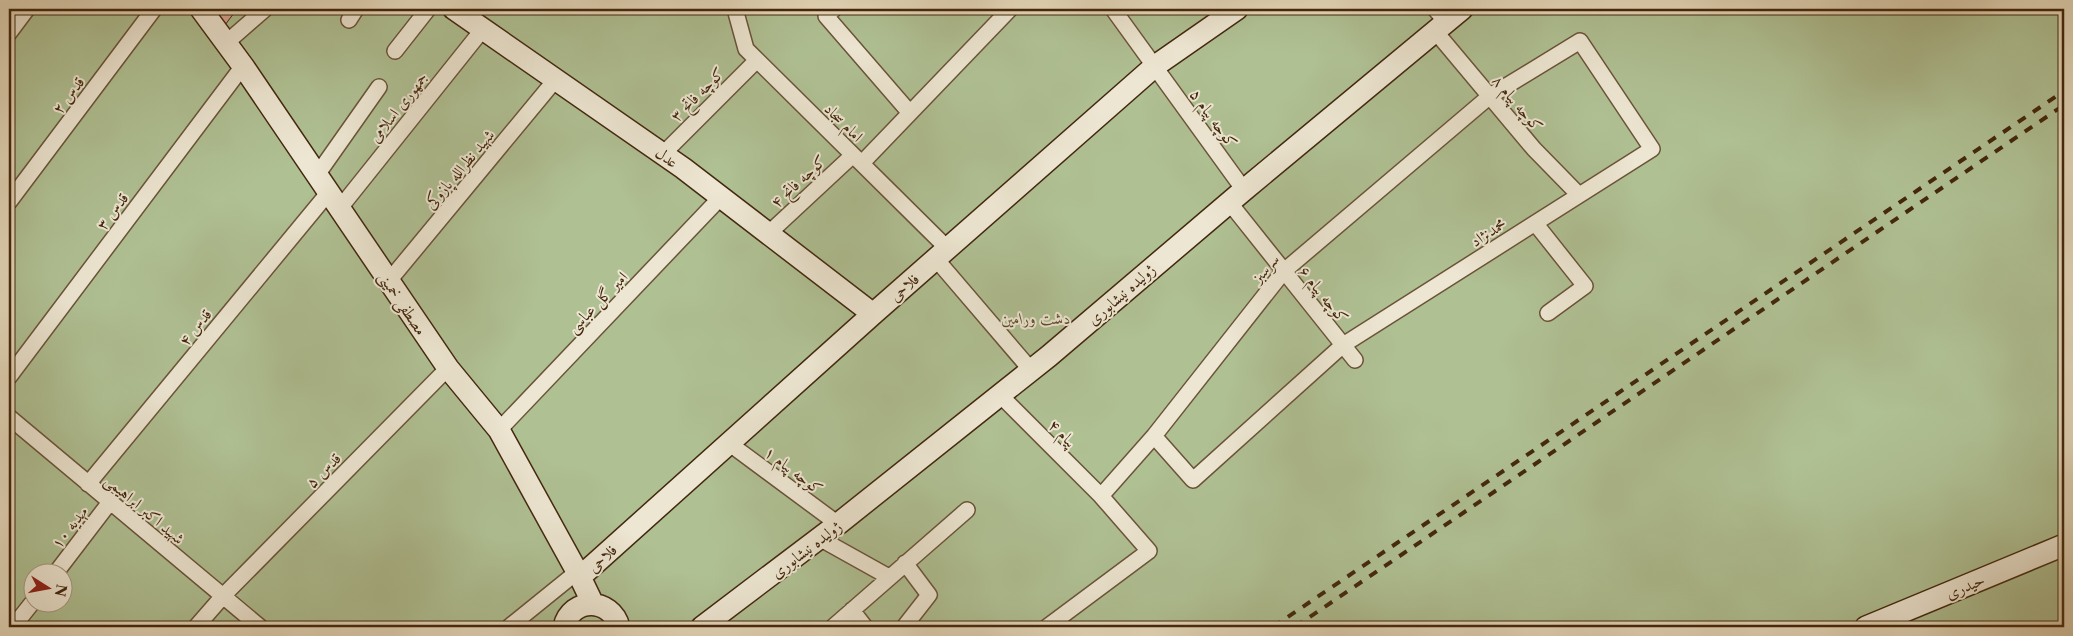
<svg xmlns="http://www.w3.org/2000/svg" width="2073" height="636" viewBox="0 0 2073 636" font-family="'Libre Caslon Text',Amiri,serif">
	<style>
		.green { fill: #afc093; stroke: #797450; fill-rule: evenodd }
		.building { fill: #daa594; stroke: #43270d }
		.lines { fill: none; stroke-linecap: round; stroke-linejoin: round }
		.street-casing { stroke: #6b5338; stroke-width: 18 }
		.secondary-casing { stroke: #43270d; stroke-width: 24 }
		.street { stroke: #ede6d2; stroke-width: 15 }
		.secondary { stroke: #ede6d2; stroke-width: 21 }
		.rail { stroke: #43270d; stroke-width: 4; stroke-dasharray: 9 9; stroke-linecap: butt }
		.labels { text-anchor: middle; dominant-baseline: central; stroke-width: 4; stroke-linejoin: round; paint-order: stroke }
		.street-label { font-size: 16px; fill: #43270d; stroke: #ede6d2 }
		.park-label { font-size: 16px; font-style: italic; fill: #5e4d2e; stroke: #ede6d2 }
	</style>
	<rect width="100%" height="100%" fill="#e4d8ba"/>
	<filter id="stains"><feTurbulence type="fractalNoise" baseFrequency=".004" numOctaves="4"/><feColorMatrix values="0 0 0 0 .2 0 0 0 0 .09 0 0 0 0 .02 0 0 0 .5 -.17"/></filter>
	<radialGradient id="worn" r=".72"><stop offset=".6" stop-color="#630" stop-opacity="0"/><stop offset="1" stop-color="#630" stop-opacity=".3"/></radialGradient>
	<path class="green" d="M9 9H2064V627H9ZM32 574H62V604H32Z"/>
	<path class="building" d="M213 9H237L225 25Z"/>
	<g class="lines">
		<g class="street-casing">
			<path id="street" d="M735 9 746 49 948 249
				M834 9 826 16 910 113
				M1113 9 1244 190
				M1435 9 1446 22
				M349 20 356 9
				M1435 31 1534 149 1579 195
				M9 33 27 9
				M226 43 265 9
				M395 51 428 9
				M663 154 757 60
				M862 163 1010 9
				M317 175 379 87
				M9 202 154 9
				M1229 202 1355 360
				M340 208 483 29
				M1535 223 1585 286 1548 313
				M768 234 853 155
				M936 259 1031 370
				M388 282 556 79
				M9 377 243 66
				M1000 395 1101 496 1149 551 1047 627
				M9 417 260 627
				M499 430 721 197
				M730 444 838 524
				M88 484 329 192
				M1101 496 1154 436 1284 271 1490 96 1580 41 1652 149 1343 345 1193 480 1154 436
				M819 538 889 577
				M55 574 110 502
				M852 610 865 627
				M13 627 32 603
				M196 627 223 596 448 368
				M509 627 577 572
				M833 627 967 510
				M904 627 929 595 905 563"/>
		</g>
		<g class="secondary-casing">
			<path id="secondary" d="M201 9 243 66 448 368 499 430 580 577 593 604
				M454 9 683 168 873 314
				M580 577 873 314 1155 66 1237 9
				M564 627C571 597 611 597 619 627
				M702 627 838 524 1049 356 1244 190 1462 9
				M1866 627 2064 545"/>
		</g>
		<use href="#street" class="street"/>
		<use href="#secondary" class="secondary"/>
		<path class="rail" d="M1273 627 2064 91
			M1295 627 2064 105"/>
	</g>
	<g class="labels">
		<g class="street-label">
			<text transform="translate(697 94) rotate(-45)">کوچه فاتح ۳</text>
			<text transform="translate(68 95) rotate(-53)">قدس ۲</text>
			<text transform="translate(1518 103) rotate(50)">کوچه پیام ۸</text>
			<text transform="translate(398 107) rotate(-52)">جمهوری اسلامی</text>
			<text transform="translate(1214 118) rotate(54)">کوچه پیام ۵</text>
			<text transform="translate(844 122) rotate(45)">امام سجاد</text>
			<text transform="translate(667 157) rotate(35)">عدل</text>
			<text transform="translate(459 169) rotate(-50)">شهید نظرالله پازوکی</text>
			<text transform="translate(798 181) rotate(-43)">کوچه فاتح ۴</text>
			<text transform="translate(112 211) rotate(-53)">قدس ۳</text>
			<text transform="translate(1488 232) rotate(-33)">محمدنژاد</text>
			<text transform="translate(1265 268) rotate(-49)">سرسبز</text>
			<text transform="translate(904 287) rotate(-41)">فلاحی</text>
			<text transform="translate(1121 294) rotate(-41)">ژولیده نیشابوری</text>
			<text transform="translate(1324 294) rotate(51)">کوچه پیام ۶</text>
			<text transform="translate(597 302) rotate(-46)">امیر گل عباسی</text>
			<text transform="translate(403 303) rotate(56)">مصطفی خمینی</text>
			<text transform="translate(195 327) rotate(-51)">قدس ۴</text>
			<text transform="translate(1063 433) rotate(45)">پیام ۴</text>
			<text transform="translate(323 470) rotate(-45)">قدس ۵</text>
			<text transform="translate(794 470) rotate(37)">کوچه پیام ۱</text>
			<text transform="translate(145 509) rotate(40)">شهید اکبر ابراهیمی</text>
			<text transform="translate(69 527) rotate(-52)">مهدیه ۱۰</text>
			<text transform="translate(806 549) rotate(-37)">ژولیده نیشابوری</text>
			<text transform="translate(602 558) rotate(-42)">فلاحی</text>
			<text transform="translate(1965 586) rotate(-23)">حیدری</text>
		</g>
		<g class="park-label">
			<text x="1036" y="318">دشت ورامین</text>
		</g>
	</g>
	<rect width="2073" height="636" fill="none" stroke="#e4d8ba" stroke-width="30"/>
	<rect x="10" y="10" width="2053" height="616" fill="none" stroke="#43270d" stroke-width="2.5"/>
	<rect x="15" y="15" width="2043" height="606" fill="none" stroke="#43270d"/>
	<g transform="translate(48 588) rotate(101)"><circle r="24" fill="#ede6d2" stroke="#a99a83"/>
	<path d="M0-4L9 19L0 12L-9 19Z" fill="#8f2418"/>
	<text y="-8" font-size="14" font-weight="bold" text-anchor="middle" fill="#43270d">N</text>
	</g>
	<rect width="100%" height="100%" filter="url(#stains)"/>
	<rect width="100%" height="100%" fill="url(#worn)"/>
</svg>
